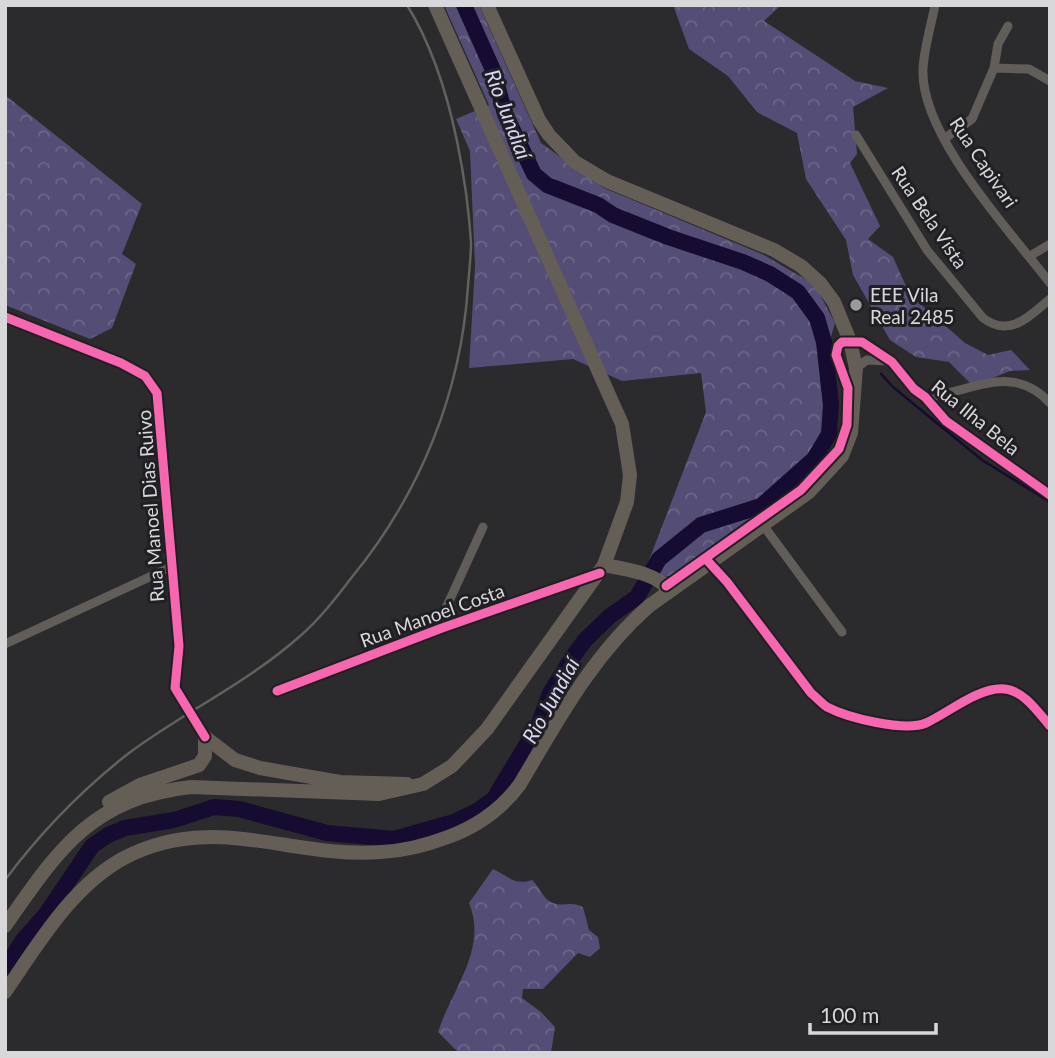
<svg xmlns="http://www.w3.org/2000/svg" width="1055" height="1058" viewBox="0 0 1055 1058" font-family="Lato,sans-serif">
	<style>
		.forest { fill: url(#forest-crowns) }
		.lines { fill: none; stroke-linecap: round; stroke-linejoin: round }
		.stream { stroke: #160b31; stroke-width: 2.5 }
		.river { stroke: #160b31; stroke-width: 16 }
		.minor { stroke: #615d59; stroke-width: 9 }
		.primary { stroke: #655e57; stroke-width: 14 }
		.rail { stroke: #63605d; stroke-width: 2.5 }
		.minor-bridge { stroke: #615d59; stroke-width: 9 }
		.cycleway-casing { stroke: #202024; stroke-width: 13 }
		.cycleway { stroke: #f766af; stroke-width: 9 }
		.poi-dot { fill: #9b9b9e; stroke: #202024; stroke-width: 2.5 }
		.labels { text-anchor: middle; dominant-baseline: central; stroke-width: 6; stroke-linejoin: round; paint-order: stroke }
		.street-label { font-size: 19px; fill: #d8d8db; stroke: #202024 }
		.poi-label { font-size: 19px; fill: #d8d8db; stroke: #202024; text-anchor: start }
		.water-label { font-size: 21px; font-style: italic; fill: #d9d6f5; stroke: #202024 }
	</style>
	<defs>
		<pattern id="forest-crowns" width="20" height="18" patternUnits="userSpaceOnUse" patternTransform="scale(1.75)"><rect width="20" height="18" fill="#544d76"/><path d="M2 6a3 3 0 1 1 6 0M12 15a3 3 0 1 1 6 0" fill="none" stroke="#6c6689"/></pattern>
	</defs>
	<rect width="100%" height="100%" fill="#2b2a2d"/>
	<path class="forest" d="M444 5H479L541 143 604 188 764 255 815 285 835 323 830 340 838 424 828 452 788 496 673 575 665 577 646 568 706 412 701 373 622 381 573 359 469 368 475 266 470 151 456 119 489 105Z
		M673 5H781L764 21 855 81 888 88 853 107 857 154 850 163 880 226 868 239 893 257 910 295 965 343 988 355 1011 350 1030 370 1010 371 973 386 949 362 916 357 890 340 853 275 846 240 806 179 797 133 757 112 728 76 689 49Z
		M5 95 142 204 122 254 136 264 112 328 90 339 5 305Z
		M493 869C508 876 515 886 532 880 541 888 543 901 556 904 568 906 569 901 583 907L589 930 598 937 600 948 590 957 578 953 543 989H523L522 998 541 1012 555 1027 551 1053H459L438 1032C452 989 488 949 469 903Z"/>
	<g class="lines">
		<path class="stream" d="M817 318 826 325
			M881 374 893 387 982 460 1050 502"/>
		<path class="river" d="M5 968 23 940 46 914 92 846 108 835 125 828 174 820 214 807 239 809 327 833 394 839 454 822 475 812 494 799 502 785 539 724 550 693 572 658 585 640 610 616 637 597 659 559 701 525 761 506 814 459 829 434 831 405 824 342 817 318 798 292 770 274 743 262 668 237 613 215 598 205 547 185 534 174 505 114 493 70 464 5"/>
		<path class="minor" d="M935 5C931 26 924 48 923 69 920 135 1010 231 1050 283
			M994 68 998 44 1008 26
			M856 135 927 250 983 318C1010 338 1028 317 1050 299
			M944 139 972 119 994 68 1029 69 1050 81
			M1030 256 1050 244
			M5 317 121 363 145 376 157 393 179 646 175 688 183 703
			M856 368 867 360 887 361
			M847 397C848 378 829 353 842 342H862L892 362 914 389 925 397 946 421 1050 495
			M925 397C971 393 1011 361 1050 403
			M760 521 842 632
			M706 560 727 582 811 693C816 697 821 703 827 707 848 718 905 732 926 723 948 713 980 686 1005 689 1024 691 1038 712 1050 726
			M442 628 446 608 483 527
			M5 644 171 567
			M277 691 442 628 595 575"/>
		<path class="primary" d="M604 565C625 569 657 573 670 591
			M205 737 235 760 260 768 340 782 407 784
			M109 802 140 785 199 765 205 756V737
			M5 926C58 850 91 798 191 787L379 794 423 784 452 766 487 729 604 565 627 502 630 475 622 424 435 5
			M5 992C38 944 72 886 124 858 213 811 291 859 381 852 404 851 427 845 448 837 478 826 501 810 520 784 558 720 592 656 649 606L809 492 842 456 851 433 856 368 850 341 834 302 820 283 801 266 774 250 607 181 575 162 549 135 539 120 487 5"/>
		<path class="rail" d="M5 880C40 833 83 789 129 753 184 712 247 683 299 637 319 620 336 598 352 577 420 494 461 393 468 286 469 272 471 257 471 243 469 208 464 175 457 141 447 93 433 47 407 5"/>
		<path class="minor-bridge" d="M183 703 200 730"/>
		<g class="cycleway-casing">
			<path id="cycleway" d="M5 317 121 363 145 376 157 393 179 646 175 688 205 737
				M705 558 727 582 811 693C816 697 821 703 827 707 848 718 905 732 926 723 948 713 980 686 1005 689 1024 691 1038 712 1050 726
				M666 586 801 490 839 449 847 425 848 388 836 355 838 346 842 342H862L892 362 914 389 925 397 946 421 1050 495
				M277 691 442 628 600 573"/>
		</g>
		<use href="#cycleway" class="cycleway"/>
	</g>
	<circle class="poi-dot" cx="856" cy="305" r="7"/>
	<g class="labels">
		<g class="street-label">
			<text transform="translate(984 162) rotate(56)">Rua Capivari</text>
			<text transform="translate(930 217) rotate(56)">Rua Bela Vista</text>
			<text transform="translate(976 417) rotate(39)">Rua Ilha Bela</text>
			<text transform="translate(150 506) rotate(-94)">Rua Manoel Dias Ruivo</text>
			<text transform="translate(432 615) rotate(-20)">Rua Manoel Costa</text>
		</g>
		<g class="poi-label">
			<text x="870" y="294">EEE Vila<tspan x="870" dy="22">Real 2485</tspan></text>
		</g>
		<g class="water-label">
			<text transform="translate(509 114) rotate(69)">Rio Jundiaí</text>
			<text transform="translate(550 700) rotate(-61)">Rio Jundiaí</text>
		</g>
	</g>
	<rect width="1055" height="1058" fill="none" stroke="#d8d8db" stroke-width="14"/>
	<path d="M810 1023v10h126v-10" fill="none" stroke="#d8d8db" stroke-width="3.5"/>
	<text x="820" y="1023" font-size="21" fill="#d8d8db" stroke="#202024" stroke-width="5" paint-order="stroke">100 m</text>
</svg>
